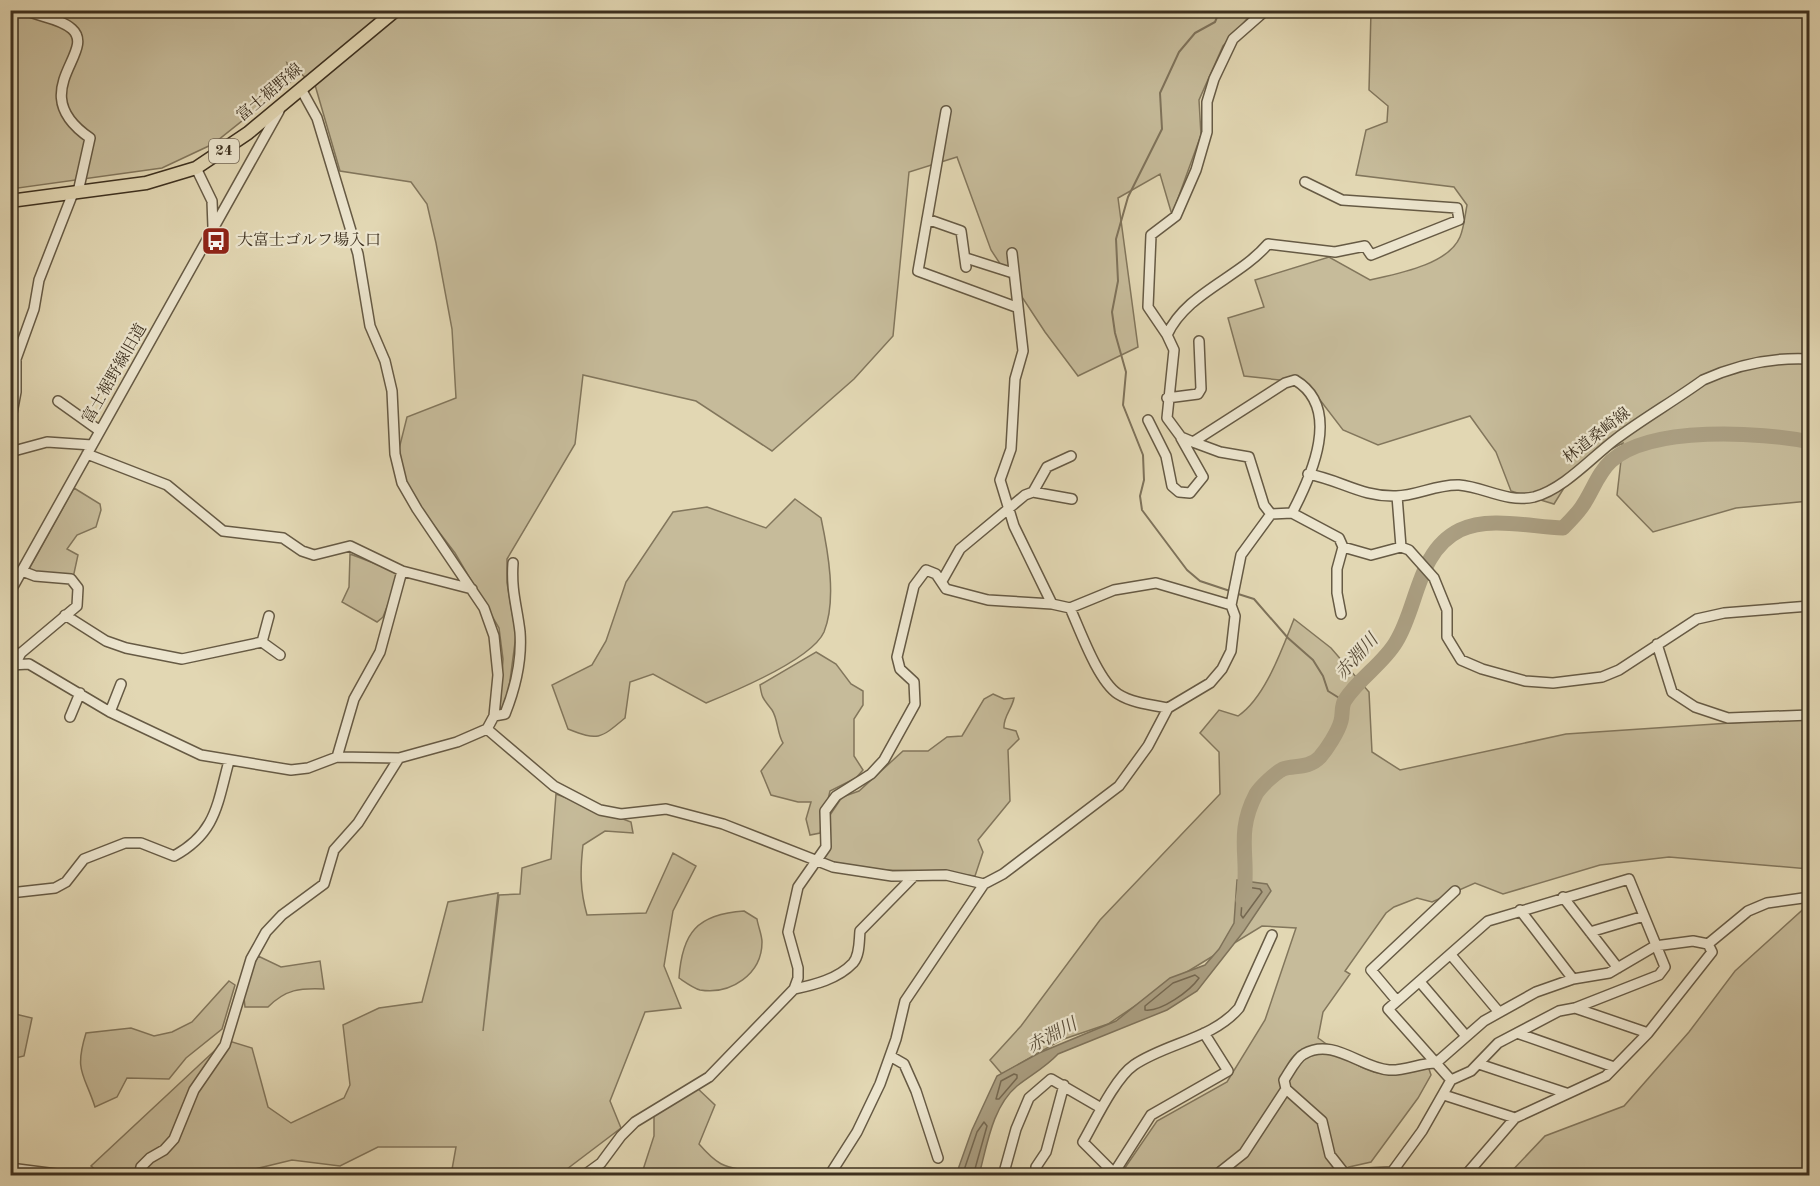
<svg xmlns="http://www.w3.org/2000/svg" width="1820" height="1186" viewBox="0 0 1820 1186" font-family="'Old Standard TT','Noto Serif JP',serif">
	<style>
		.green { fill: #c6bb9a; stroke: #82765c; stroke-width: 1.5 }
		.water { fill: #aa9e81; stroke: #7e725a; stroke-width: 1.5 }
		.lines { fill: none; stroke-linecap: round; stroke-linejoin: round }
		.shore { stroke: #746750; stroke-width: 1.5 }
		.stream { stroke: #7e725a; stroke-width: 2 }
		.river { stroke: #aa9e81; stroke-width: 15 }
		.minor-casing { stroke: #665a44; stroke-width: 12 }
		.major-casing { stroke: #3d301f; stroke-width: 15 }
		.minor { stroke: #ece5ce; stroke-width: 9 }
		.major { stroke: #e2d7b3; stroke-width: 12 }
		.labels { text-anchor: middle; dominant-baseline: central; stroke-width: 4.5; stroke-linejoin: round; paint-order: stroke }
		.shield { fill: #ece5ce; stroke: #726654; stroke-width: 1.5 }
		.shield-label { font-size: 15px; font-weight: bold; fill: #3d301f }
		.street-label { font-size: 16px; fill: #3d301f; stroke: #ece5ce }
		.poi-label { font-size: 16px; fill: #3d301f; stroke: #ece5ce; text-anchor: start }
		.water-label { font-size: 18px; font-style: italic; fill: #584c38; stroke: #ece5ce }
	</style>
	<rect width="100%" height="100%" fill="#e2d7b3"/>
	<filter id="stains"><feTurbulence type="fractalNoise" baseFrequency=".00333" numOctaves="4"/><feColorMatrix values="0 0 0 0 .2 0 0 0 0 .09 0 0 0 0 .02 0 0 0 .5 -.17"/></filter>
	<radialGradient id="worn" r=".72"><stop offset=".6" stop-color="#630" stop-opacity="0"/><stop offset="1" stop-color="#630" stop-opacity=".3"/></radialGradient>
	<path class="green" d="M10 11H1254L1223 46 1199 100 1201 135 1172 215 1160 174 1118 198 1138 347 1078 376 1045 332 991 250 957 157 909 172 893 336 854 379 772 451 696 401 583 375 575 444 507 559V583L516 635 509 688 502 709 500 707 503 659 499 628 455 553 423 511 405 479 399 449 407 417 456 398 452 329 436 243 427 204 411 182 340 171 315 85 287 63 292 81 213 144 162 168 11 189Z
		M1371 11H1809V501L1736 508 1653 532 1617 495 1623 443 1577 467 1554 504 1511 491 1496 452 1470 416 1378 445 1343 430 1307 383 1244 376 1228 318 1264 307 1255 280 1329 257 1370 280C1396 274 1448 265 1460 237 1464 228 1465 215 1467 205L1454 187 1356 175 1366 130 1387 122 1388 106 1369 90Z
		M74 488 100 504 101 510 96 527 77 535 67 549 78 555 73 578 28 571Z
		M795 499 821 518C828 551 837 600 824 632 812 659 733 692 706 703L653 674 630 682 625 718C600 739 598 741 568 729L552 685 592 665 606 641 626 582 673 512 707 507 766 528Z
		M350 554 400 573 383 617 377 622 342 602 349 587Z
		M1294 619 1331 648 1369 692 1372 752 1400 770 1566 734 1760 721 1809 709V869L1669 857 1600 865 1503 894 1475 883 1432 902 1417 898 1394 907 1386 913 1345 971 1350 974 1323 1012 1318 1038C1362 1069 1373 1084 1428 1066L1431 1075 1418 1098 1371 1162 1349 1167 1332 1175H1120L1157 1121 1227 1082 1265 1020 1296 928 1262 926 1177 978 1108 1024 1061 1040 1002 1074 990 1060 1021 1026 1100 920 1220 794 1219 752 1200 733 1219 710 1238 716C1265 698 1282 649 1294 619Z
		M816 652 836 664 851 684 863 691V705L854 719V756L863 770 856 778 830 791 820 833 810 835 806 819 811 802H798L771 795 761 771 783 743C777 733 778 719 772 710 764 699 762 700 760 685Z
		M993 694 1004 699 1014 698C1012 709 1003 717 1004 728L1016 731 1019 739 1008 750 1010 801 978 840 983 852 975 876 936 871 872 870 823 862 830 844V815L842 797 859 791 903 751H928L947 737 962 736 984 699Z
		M556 794 631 822 633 833 605 831 583 845C580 871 580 890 587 915L646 913 673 853 696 866 673 911 664 966 681 1008 645 1012 610 1101 621 1128 559 1175H451L456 1147H378L340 1166 292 1160 255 1169 246 1175H102L91 1166 226 1040 252 1048 268 1107 291 1123 344 1098 350 1085 343 1025 379 1008 422 1002 448 902 498 893 483 1031 499 895 520 894 522 868 551 859Z
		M1809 904V1175H1508L1545 1136 1624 1106 1689 1032 1735 971Z
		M744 911 757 919C758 926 762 935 762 942 762 974 731 995 700 990 693 988 685 982 679 978 682 933 697 914 744 911Z
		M258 956 281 967 320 961 324 989C300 988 286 989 268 1007H245L243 989Z
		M229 981 235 985 222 1029 186 1058 169 1079 127 1078 117 1097 95 1107C84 1073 74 1072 86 1033L131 1028 154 1036 172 1032 192 1022Z
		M11 1013 32 1018 24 1056 11 1059Z
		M695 1086 715 1105 699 1144C726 1175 730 1164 763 1175L641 1176 654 1136V1114Z"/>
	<path class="water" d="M1237 880 1267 884 1271 891 1244 931 1197 991 1167 1010 1058 1054C1046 1067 1031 1075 1017 1086 992 1107 987 1146 979 1175H956L972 1130 997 1076 1039 1053 1116 1021 1170 978 1205 965 1219 949 1234 923Z"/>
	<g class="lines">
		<path class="shore" d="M1247 887 1260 889 1262 892 1243 918 1241 915 1243 889Z
			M1195 975 1199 978C1190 991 1161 1012 1145 1010V1006L1173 983Z
			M1014 1074 1017 1075V1078L999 1099H996L1001 1081Z
			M962 1176 977 1132 984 1122 987 1126 973 1176"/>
		<path class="stream" d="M1220 10 1215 22 1195 33 1179 52 1160 93 1162 129 1128 197 1116 239 1118 281 1112 312 1115 333 1126 372 1123 405 1143 455 1144 480 1140 496 1142 510 1187 570 1200 581 1230 591
			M1235 593 1254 599 1288 638 1313 660 1323 676 1328 691 1344 701"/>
		<path class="river" d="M1243 900C1251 859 1234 836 1256 794 1260 787 1275 773 1283 769 1293 765 1309 769 1320 757 1327 749 1338 732 1341 721 1343 714 1341 706 1345 700 1359 678 1383 664 1396 642 1418 607 1417 551 1460 530 1489 516 1531 527 1563 528 1569 522 1576 515 1581 508 1592 493 1597 474 1611 461 1651 425 1761 432 1810 442"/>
		<g class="minor-casing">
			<path id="minor" d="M25 10C39 17 60 18 72 29 98 52 23 92 90 138L78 192
				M1266 10 1233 39 1214 79 1207 102V132L1196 170 1176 216 1151 235 1148 307 1167 335 1174 350 1167 418 1181 437 1193 442 1285 383 1295 380C1342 408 1312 475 1292 513
				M946 111 918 271 1016 307
				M196 168 212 201 213 227
				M927 219 961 231 966 267
				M1012 253 1023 351 1015 379 1011 449 1000 480 1014 526 1052 604 1070 608C1080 630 1098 681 1118 694 1132 703 1152 705 1168 708
				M966 258 1013 273
				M1167 335C1186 293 1239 278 1268 244L1335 252 1365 246 1371 255 1459 220 1457 208 1342 200 1305 182
				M1167 398 1198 394 1201 389 1199 341
				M58 401 100 431
				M1148 420 1166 456 1172 486 1179 492 1190 493 1203 477 1181 438
				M10 424 16 392V359L34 309 39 280 73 193
				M1193 442 1220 452 1249 457 1264 505 1271 514
				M10 452 47 442 92 445
				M87 454 167 485 223 531 283 538 302 551 314 555 350 546 402 571 472 589
				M1308 474C1341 480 1361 497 1396 496 1416 496 1437 484 1459 485 1485 487 1506 503 1534 497 1564 489 1592 457 1616 439 1644 418 1674 401 1703 380 1736 365 1773 357 1810 359
				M1033 492 1047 467 1071 456
				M1397 496 1401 547
				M1343 547 1371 555 1401 547 1409 550 1434 578 1447 610V637L1461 660 1482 669 1525 681 1553 683 1602 677 1619 670 1697 619 1724 613 1810 606
				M942 581 960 549 1025 495 1033 492 1072 499
				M10 592 279 111
				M1070 608 1114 590 1156 583 1231 605
				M65 615 106 641 126 648 182 659 262 642 280 655
				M262 642 269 616
				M1657 644 1672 692 1695 707 1728 718 1810 715
				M11 645 16 658
				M15 664 21 653 77 606 78 588 71 579 35 576 22 571
				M10 665 29 664 110 712 201 755 291 770 308 768 337 757 399 758 457 742 487 729 494 716 498 675 494 636 484 608 417 509 402 483 395 454 392 391 385 361 370 326 358 254 317 118 301 89
				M110 712 121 684
				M494 716 505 714C515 689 522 659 520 632 517 606 511 591 513 563
				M70 717 80 693
				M487 729 554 786 600 810 621 814 666 809 723 824 833 867 892 876 946 875 984 884
				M337 757 354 699 380 652 402 571
				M10 893 55 888 66 882 84 859 125 843H141L174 856C216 833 217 805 229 761
				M1563 897 1618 968
				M1520 910 1573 979
				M1590 932 1644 916
				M1708 944 1748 911 1767 903 1810 897
				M1451 955 1498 1011
				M1420 982 1466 1036
				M794 989C814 985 838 979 853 963 860 955 859 941 860 931L913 877
				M1397 1001 1371 970 1455 891
				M1575 1008 1648 1033
				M1517 1033 1614 1067
				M890 1056 904 1064 916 1091 938 1158
				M1479 1064 1566 1093
				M1444 1095 1515 1118
				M10 1168 72 1176
				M1392 1172 1422 1131 1451 1080 1471 1071 1498 1043 1559 1011 1575 1008 1659 975 1665 967 1629 879 1488 921 1388 1009 1451 1080
				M1114 1173 1083 1142C1095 1121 1115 1078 1134 1065 1166 1043 1213 1039 1239 1008L1272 935
				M139 1176 141 1167 150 1158 164 1150 174 1139 194 1090 225 1045 251 959 266 932 282 915 324 884 334 850 358 823 399 758
				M583 1176 601 1163 621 1136 635 1122 709 1077 794 989 798 978V968L788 932 798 887 826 847 825 811 836 796 871 774 884 760 915 704 914 682 900 669 897 657 914 586 926 570 936 574 946 589 988 600 1052 604
				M829 1176 857 1132 880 1084 896 1039 905 1001 984 884 1003 874 1119 786 1148 746 1168 708 1210 683 1222 669 1231 651 1235 616 1231 605 1241 555 1271 514 1292 513 1339 538 1343 547 1337 569V593L1341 614
				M1003 1176 1016 1129 1029 1098 1051 1079 1101 1108
				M1038 1176 1036 1167 1046 1152 1064 1085
				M1112 1176 1151 1115 1228 1071 1204 1033
				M1215 1176 1244 1153 1286 1089
				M1415 1176 1392 1172 1345 1174 1330 1155 1322 1121 1286 1089 1284 1080C1289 1073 1296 1058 1304 1054 1333 1037 1361 1068 1389 1070 1405 1071 1420 1063 1436 1063L1484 1021 1536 992 1573 979 1609 973 1655 946 1693 941 1708 944
				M1465 1176 1515 1118 1606 1076 1648 1033 1712 952 1708 944"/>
		</g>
		<g class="major-casing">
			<path id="major" d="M10 201 146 183 196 168 248 133 396 10"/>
		</g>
		<use href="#minor" class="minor"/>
		<use href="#major" class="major"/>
	</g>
	<defs>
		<g id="bus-square" transform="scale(1.5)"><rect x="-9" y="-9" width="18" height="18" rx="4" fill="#8f2418" stroke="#ece5ce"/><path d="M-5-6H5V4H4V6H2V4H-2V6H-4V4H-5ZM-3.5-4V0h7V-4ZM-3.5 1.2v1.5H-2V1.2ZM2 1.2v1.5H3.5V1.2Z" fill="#fff"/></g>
	</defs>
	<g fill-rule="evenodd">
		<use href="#bus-square" x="216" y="241"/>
	</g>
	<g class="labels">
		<rect class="shield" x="209" y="139" width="30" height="24" rx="4.5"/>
		<g class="shield-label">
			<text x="224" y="151">24</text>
		</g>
		<g class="street-label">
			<text transform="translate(270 93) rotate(-40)">富士裾野線</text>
			<text transform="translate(115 374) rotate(-60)">富士裾野線旧道</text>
			<text transform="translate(1597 436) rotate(-38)">林道桑崎線</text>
		</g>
		<g class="poi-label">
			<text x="237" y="241">大富士ゴルフ場入口</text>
		</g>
		<g class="water-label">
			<text transform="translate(1357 657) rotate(-48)">赤淵川</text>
			<text transform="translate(1052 1036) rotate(-28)">赤淵川</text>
		</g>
	</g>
	<rect width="1820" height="1186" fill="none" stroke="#e2d7b3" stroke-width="36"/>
	<rect x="12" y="12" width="1796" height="1162" fill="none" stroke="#3d301f" stroke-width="3"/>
	<rect x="18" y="18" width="1784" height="1150" fill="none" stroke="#3d301f" stroke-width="1.5"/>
	<rect width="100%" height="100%" filter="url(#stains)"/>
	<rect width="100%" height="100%" fill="url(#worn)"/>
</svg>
